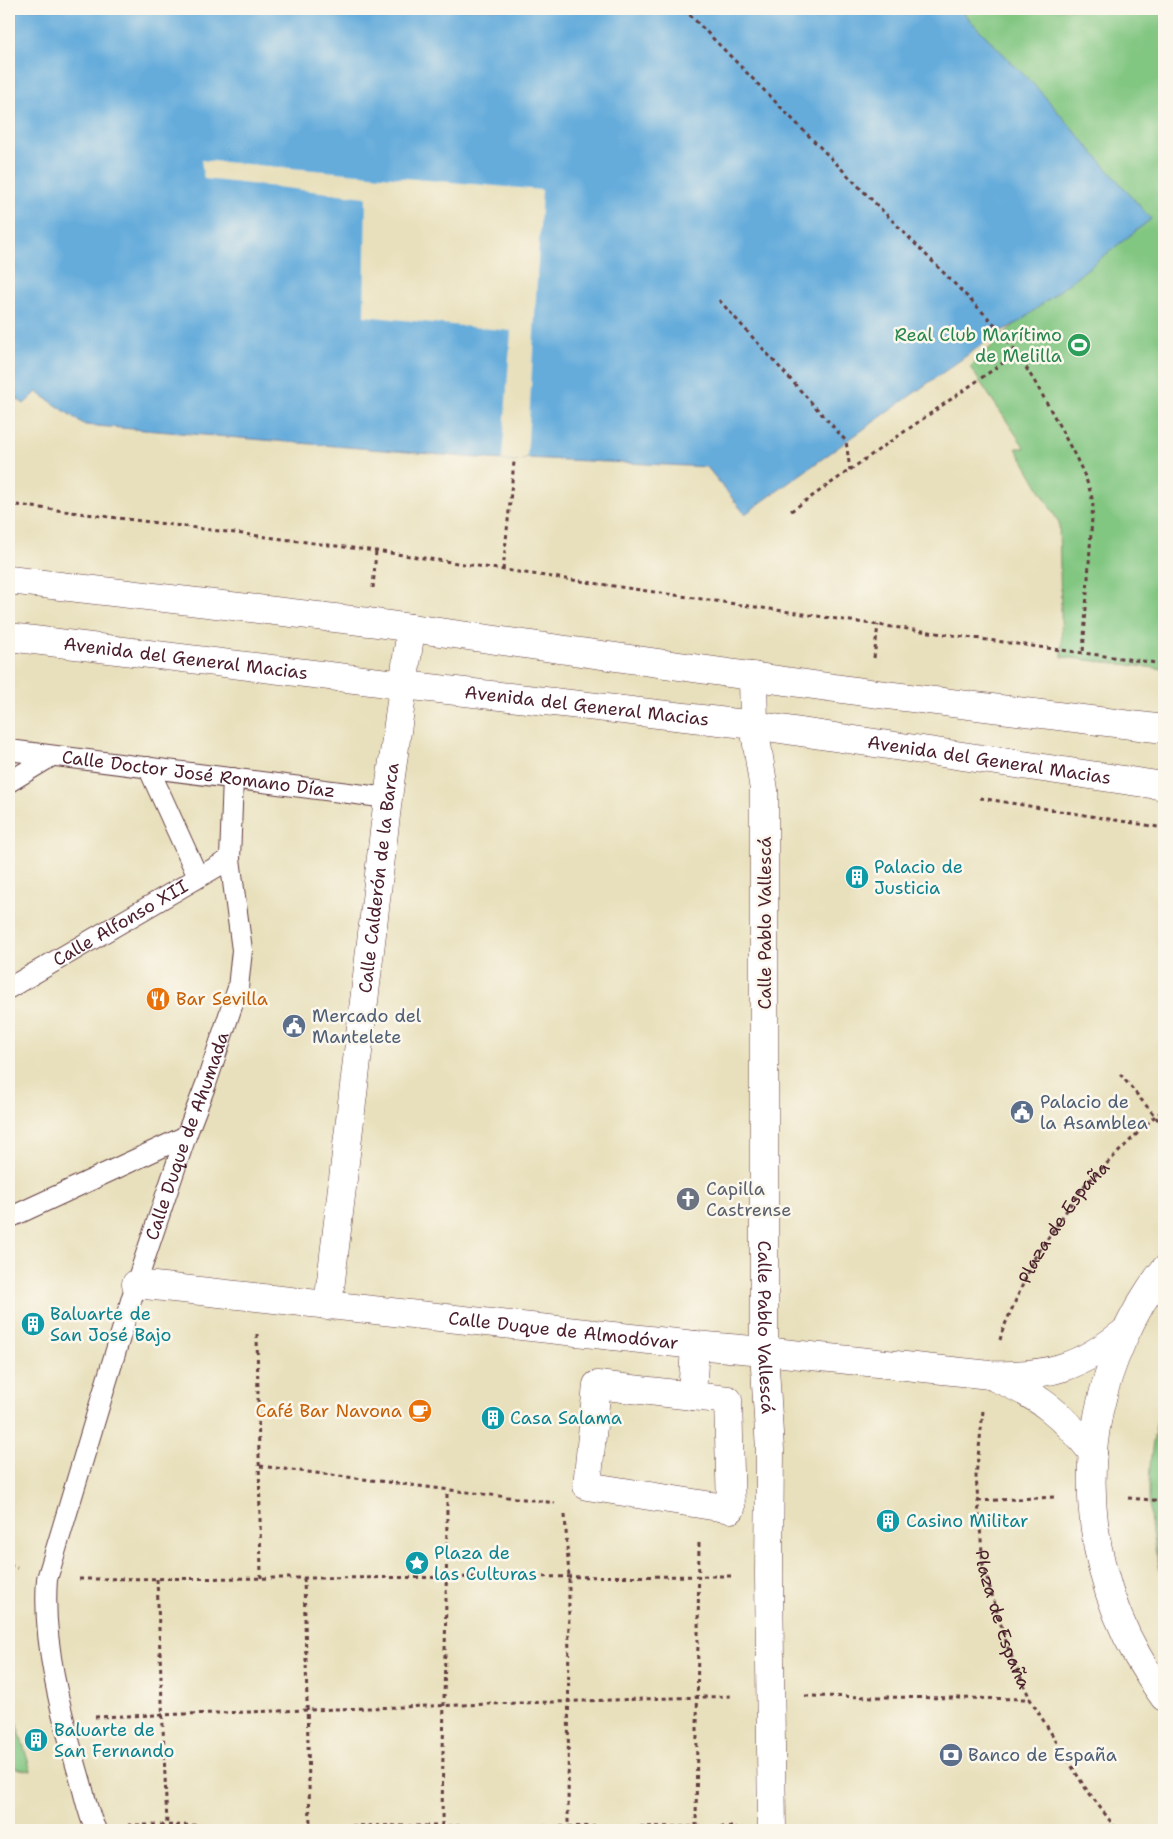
<svg xmlns="http://www.w3.org/2000/svg" width="1173" height="1839" viewBox="0 0 1173 1839" font-family="'Shantell Sans',sans-serif">
	<style>
		.green { fill: #81c681; stroke: #667256 }
		.water { fill: #65acdb; stroke: #586683 }
		.pier { fill: #e8e0bc }
		.lines { fill: none; stroke-linecap: round; stroke-linejoin: round }
		.lane-casing { stroke: #623c41; stroke-width: 22 }
		.street-casing { stroke: #623c41; stroke-width: 29 }
		.secondary-casing { stroke: #623c41; stroke-width: 29 }
		.path { stroke: #623c41; stroke-width: 3; stroke-dasharray: 4 4; stroke-linecap: butt }
		.lane { stroke: #fff; stroke-width: 20 }
		.street { stroke: #fff; stroke-width: 28 }
		.secondary { stroke: #fff; stroke-width: 28 }
		.labels { text-anchor: middle; dominant-baseline: central; stroke-width: 5; stroke-linejoin: round; paint-order: stroke }
		.leisure-label { font-size: 18px; fill: #27864d; stroke: #fbf7ec; text-anchor: end }
		.street-label { font-size: 18px; fill: #4a1f2b; stroke: #fbf7ec }
		.culture-label { font-size: 18px; fill: #0d838f; stroke: #fbf7ec; text-anchor: start }
		.food-label { font-size: 18px; fill: #c56008; stroke: #fbf7ec; text-anchor: start }
		.service-label { font-size: 18px; fill: #4e5e75; stroke: #fbf7ec; text-anchor: start }
		.worship-label { font-size: 18px; fill: #5b616d; stroke: #fbf7ec; text-anchor: start }
	</style>
	<rect width="100%" height="100%" fill="#fbf7ec"/>
	<filter id="ink" filterUnits="userSpaceOnUse"><feTurbulence type="fractalNoise" baseFrequency=".02" numOctaves="2"/><feDisplacementMap in="SourceGraphic" scale="10" xChannelSelector="R" yChannelSelector="G"/><feConvolveMatrix kernelMatrix="1 2 1 2 8 2 1 2 1" color-interpolation-filters="sRGB"/></filter>
	<filter id="wash" filterUnits="userSpaceOnUse"><feTurbulence type="fractalNoise" baseFrequency=".0096" numOctaves="4" result="noise"/><feDisplacementMap in="SourceGraphic" scale="20" xChannelSelector="R" yChannelSelector="G"/><feGaussianBlur stdDeviation="1.12" result="paint"/><feColorMatrix in="noise" values="0 0 0 0 0 0 0 0 0 0 0 0 0 0 0 0 0 1.4 0 .05"/><feComposite in="paint" operator="in"/></filter>
	<g filter="url(#wash)">
		<rect width="100%" height="100%" fill="#e8e0bc"/>
		<path class="green" d="M960 9H1164V669L1062 657 1059 523 1016 448H1025L970 367 1016 323 1151 219Z
			M1164 1392V1582C1142 1516 1146 1458 1164 1392Z
			M9 1696 31 1771 9 1767Z"/>
		<path class="water" d="M9 9H959L1039 90 1151 219 1022 320 1008 328 1001 331 745 514 707 467 527 458 514 462 502 460 85 425 37 392 24 404 9 393Z"/>
		<path class="pier" d="M201 160 542 190 527 458 514 462 502 460 511 331 364 316 366 197 204 179Z"/>
	</g>
	<g filter="url(#ink)">
		<g class="lines">
			<g class="lane-casing">
				<g id="lane">
					<path id="s3" d="M9 750 388 798"/>
					<path d="M148 767 198 877"/>
					<path d="M9 782 52 756"/>
					<path id="s4" d="M9 988 230 859"/>
					<path d="M9 1218 186 1136"/>
					<path id="s5" d="M96 1830C88 1815 85 1796 80 1779 62 1718 42 1643 47 1579L136 1284 186 1136 206 1084 238 988 242 950 230 859 233 778"/>
				</g>
			</g>
			<g class="street-casing">
				<g id="street">
					<path d="M9 580 369 622 870 693 1164 729"/>
					<path id="s6" d="M9 637 404 685 754 725 1164 786"/>
					<path id="s7" d="M753 676 754 725 764 790V1351L770 1450 769 1576 772 1830"/>
					<path id="s8" d="M136 1284 695 1345 764 1351 990 1375C1049 1377 1081 1367 1127 1330"/>
					<path id="s9" d="M328 1306 388 798 411 628"/>
					<path d="M996 1378C1041 1397 1063 1415 1093 1453"/>
					<path d="M597 1385 728 1400 731 1509 587 1486Z"/>
					<path d="M692 1396 695 1345"/>
				</g>
			</g>
			<g class="secondary-casing">
				<path id="secondary" d="M1164 1270C1147 1291 1133 1316 1122 1341 1069 1460 1087 1593 1164 1697"/>
			</g>
			<g class="path">
				<path d="M684 9 1001 331C1025 363 1044 397 1063 433 1075 456 1088 477 1093 503L1083 653"/>
				<path d="M719 300 846 441 850 470"/>
				<path d="M9 504 376 551 878 625 1164 664"/>
				<path d="M791 511 1017 353"/>
				<path d="M503 570 514 462"/>
				<path d="M373 588 376 551"/>
				<path d="M874 658 878 625"/>
				<path d="M980 798 1164 828"/>
				<path d="M1120 1074 1164 1127"/>
				<path d="M257 1334 261 1578"/>
				<path id="s1" d="M1000 1340 1003 1329 1035 1257 1082 1188 1155 1116 1164 1110"/>
				<path id="s2" d="M983 1411 976 1476 983 1565 1008 1648 1030 1699 1084 1786 1117 1830"/>
				<path d="M260 1466 555 1503"/>
				<path d="M1128 1498 1164 1501"/>
				<path d="M978 1501 1056 1497"/>
				<path d="M565 1515 569 1577 568 1826"/>
				<path d="M9 1565 17 1568"/>
				<path d="M304 1578 310 1826"/>
				<path d="M79 1579 733 1576"/>
				<path d="M157 1579 167 1825"/>
				<path d="M805 1696 1030 1699"/>
				<path d="M95 1717 734 1696"/>
				<path d="M128 1825 737 1827"/>
				<path d="M442 1826C443 1714 447 1602 447 1490"/>
				<path d="M696 1827 699 1540"/>
			</g>
			<use href="#lane" class="lane"/>
			<use href="#street" class="street"/>
			<use href="#secondary" class="secondary"/>
		</g>
	</g>
	<defs>
		<g id="stadium-disc" transform="scale(1.25)"><circle r="9.5" fill="#2e9e5b" stroke="#fbf7ec"/><path d="M0-5a6.5 5 0 1 0 0 10a6.5 5 0 1 0 0-10ZM-3.5-1.8h7v3.6h-7Z" fill="#fff"/></g>
		<g id="building-disc" transform="scale(1.25)"><circle r="9.5" fill="#0f9aa8" stroke="#fbf7ec"/><path d="M-4-6H4V6H1V3H-1V6H-4ZM-2.5-4.3h1.7v1.8h-1.7ZM.8-4.3h1.7v1.8H.8ZM-2.5-1h1.7V.8h-1.7ZM.8-1h1.7V.8H.8Z" fill="#fff"/></g>
		<g id="restaurant-disc" transform="scale(1.25)"><circle r="9.5" fill="#e8710a" stroke="#fbf7ec"/><path d="M-5-6h1v4h1v-4h1v4h1v-4h1v5L-1.5 .5V6h-2V.5L-5-1ZM5-6V6H3V1.5H1.5Q1.5-4 5-6Z" fill="#fff"/></g>
		<g id="civic-disc" transform="scale(1.25)"><circle r="9.5" fill="#5c6f8a" stroke="#fbf7ec"/><path d="M-.6-6.5H3V-4.5H.6V-3L4-1V1h2V6H-6V1h2V-1L-.6-3ZM-1.2 2.5V6h2.4V2.5Z" fill="#fff"/></g>
		<g id="church-disc" transform="scale(1.25)"><circle r="9.5" fill="#6b7280" stroke="#fbf7ec"/><path d="M-1.2-6h2.4v3.5h3.3v2.4h-3.3V6h-2.4V-.1h-3.3v-2.4h3.3Z" fill="#fff"/></g>
		<g id="cafe-disc" transform="scale(1.25)"><circle r="9.5" fill="#e8710a" stroke="#fbf7ec"/><path d="M-5.5-4.5H6V0H3Q3 3.5 0 3.5H-2.5Q-5.5 3.5-5.5 0ZM3-3.2v2h1.7v-2ZM-6 4.5H4V6H-6Z" fill="#fff"/></g>
		<g id="sight-disc" transform="scale(1.25)"><circle r="9.5" fill="#0f9aa8" stroke="#fbf7ec"/><path d="M0-6L1.8-2.2L6-1.7L2.9 1.2L3.7 5.4L0 3.3L-3.7 5.4L-2.9 1.2L-6-1.7L-1.8-2.2Z" fill="#fff"/></g>
		<g id="bank-disc" transform="scale(1.25)"><circle r="9.5" fill="#5c6f8a" stroke="#fbf7ec"/><path d="M-6-4H6V4H-6ZM0-2.3a2.3 2.3 0 1 0 0 4.6a2.3 2.3 0 1 0 0-4.6Z" fill="#fff"/></g>
	</defs>
	<g fill-rule="evenodd">
		<use href="#stadium-disc" x="1079" y="345"/>
		<use href="#building-disc" x="857" y="877"/>
		<use href="#restaurant-disc" x="158" y="999"/>
		<use href="#civic-disc" x="294" y="1026"/>
		<use href="#civic-disc" x="1022" y="1112"/>
		<use href="#church-disc" x="688" y="1199"/>
		<use href="#building-disc" x="33" y="1324"/>
		<use href="#cafe-disc" x="420" y="1411"/>
		<use href="#building-disc" x="493" y="1418"/>
		<use href="#building-disc" x="888" y="1521"/>
		<use href="#sight-disc" x="417" y="1563"/>
		<use href="#building-disc" x="36" y="1740"/>
		<use href="#bank-disc" x="951" y="1755"/>
	</g>
	<g class="labels">
		<g class="leisure-label">
			<text x="1062" y="335">Real Club Marítimo<tspan x="1062" dy="21">de Melilla</tspan></text>
		</g>
		<g class="street-label">
			<text stroke="none"><textPath href="#s6" startOffset="178">Avenida del General Macias</textPath></text>
			<text stroke="none"><textPath href="#s6" startOffset="582">Avenida del General Macias</textPath></text>
			<text stroke="none"><textPath href="#s6" startOffset="988">Avenida del General Macias</textPath></text>
			<text stroke="none"><textPath href="#s3" startOffset="191">Calle Doctor José Romano Díaz</textPath></text>
			<text stroke="none"><textPath href="#s9" startOffset="431">Calle Calderón de la Barca</textPath></text>
			<text stroke="none"><textPath href="#s4" startOffset="129">Calle Alfonso XII</textPath></text>
			<text transform="translate(765 923) rotate(-90)">Calle Pablo Vallescá</text>
			<text stroke="none"><textPath href="#s5" startOffset="722">Calle Duque de Ahumada</textPath></text>
			<text stroke="none"><textPath href="#s1" startOffset="135">Plaza de España</textPath></text>
			<text stroke="none"><textPath href="#s7" startOffset="652">Calle Pablo Vallescá</textPath></text>
			<text stroke="none"><textPath href="#s8" startOffset="430">Calle Duque de Almodóvar</textPath></text>
			<text stroke="none"><textPath href="#s2" startOffset="212">Plaza de España</textPath></text>
		</g>
		<g class="culture-label">
			<text x="874" y="867">Palacio de<tspan x="874" dy="21">Justicia</tspan></text>
			<text x="50" y="1314">Baluarte de<tspan x="50" dy="21">San José Bajo</tspan></text>
			<text x="510" y="1418">Casa Salama</text>
			<text x="906" y="1521">Casino Militar</text>
			<text x="434" y="1553">Plaza de<tspan x="434" dy="21">las Culturas</tspan></text>
			<text x="54" y="1730">Baluarte de<tspan x="54" dy="21">San Fernando</tspan></text>
		</g>
		<g class="food-label">
			<text x="176" y="999">Bar Sevilla</text>
			<text x="402" y="1411" text-anchor="end">Café Bar Navona</text>
		</g>
		<g class="service-label">
			<text x="312" y="1016">Mercado del<tspan x="312" dy="21">Mantelete</tspan></text>
			<text x="1040" y="1102">Palacio de<tspan x="1040" dy="21">la Asamblea</tspan></text>
			<text x="968" y="1755">Banco de España</text>
		</g>
		<g class="worship-label">
			<text x="706" y="1189">Capilla<tspan x="706" dy="21">Castrense</tspan></text>
		</g>
	</g>
	<rect width="1173" height="1839" fill="none" stroke="#fbf7ec" stroke-width="30"/>
</svg>
